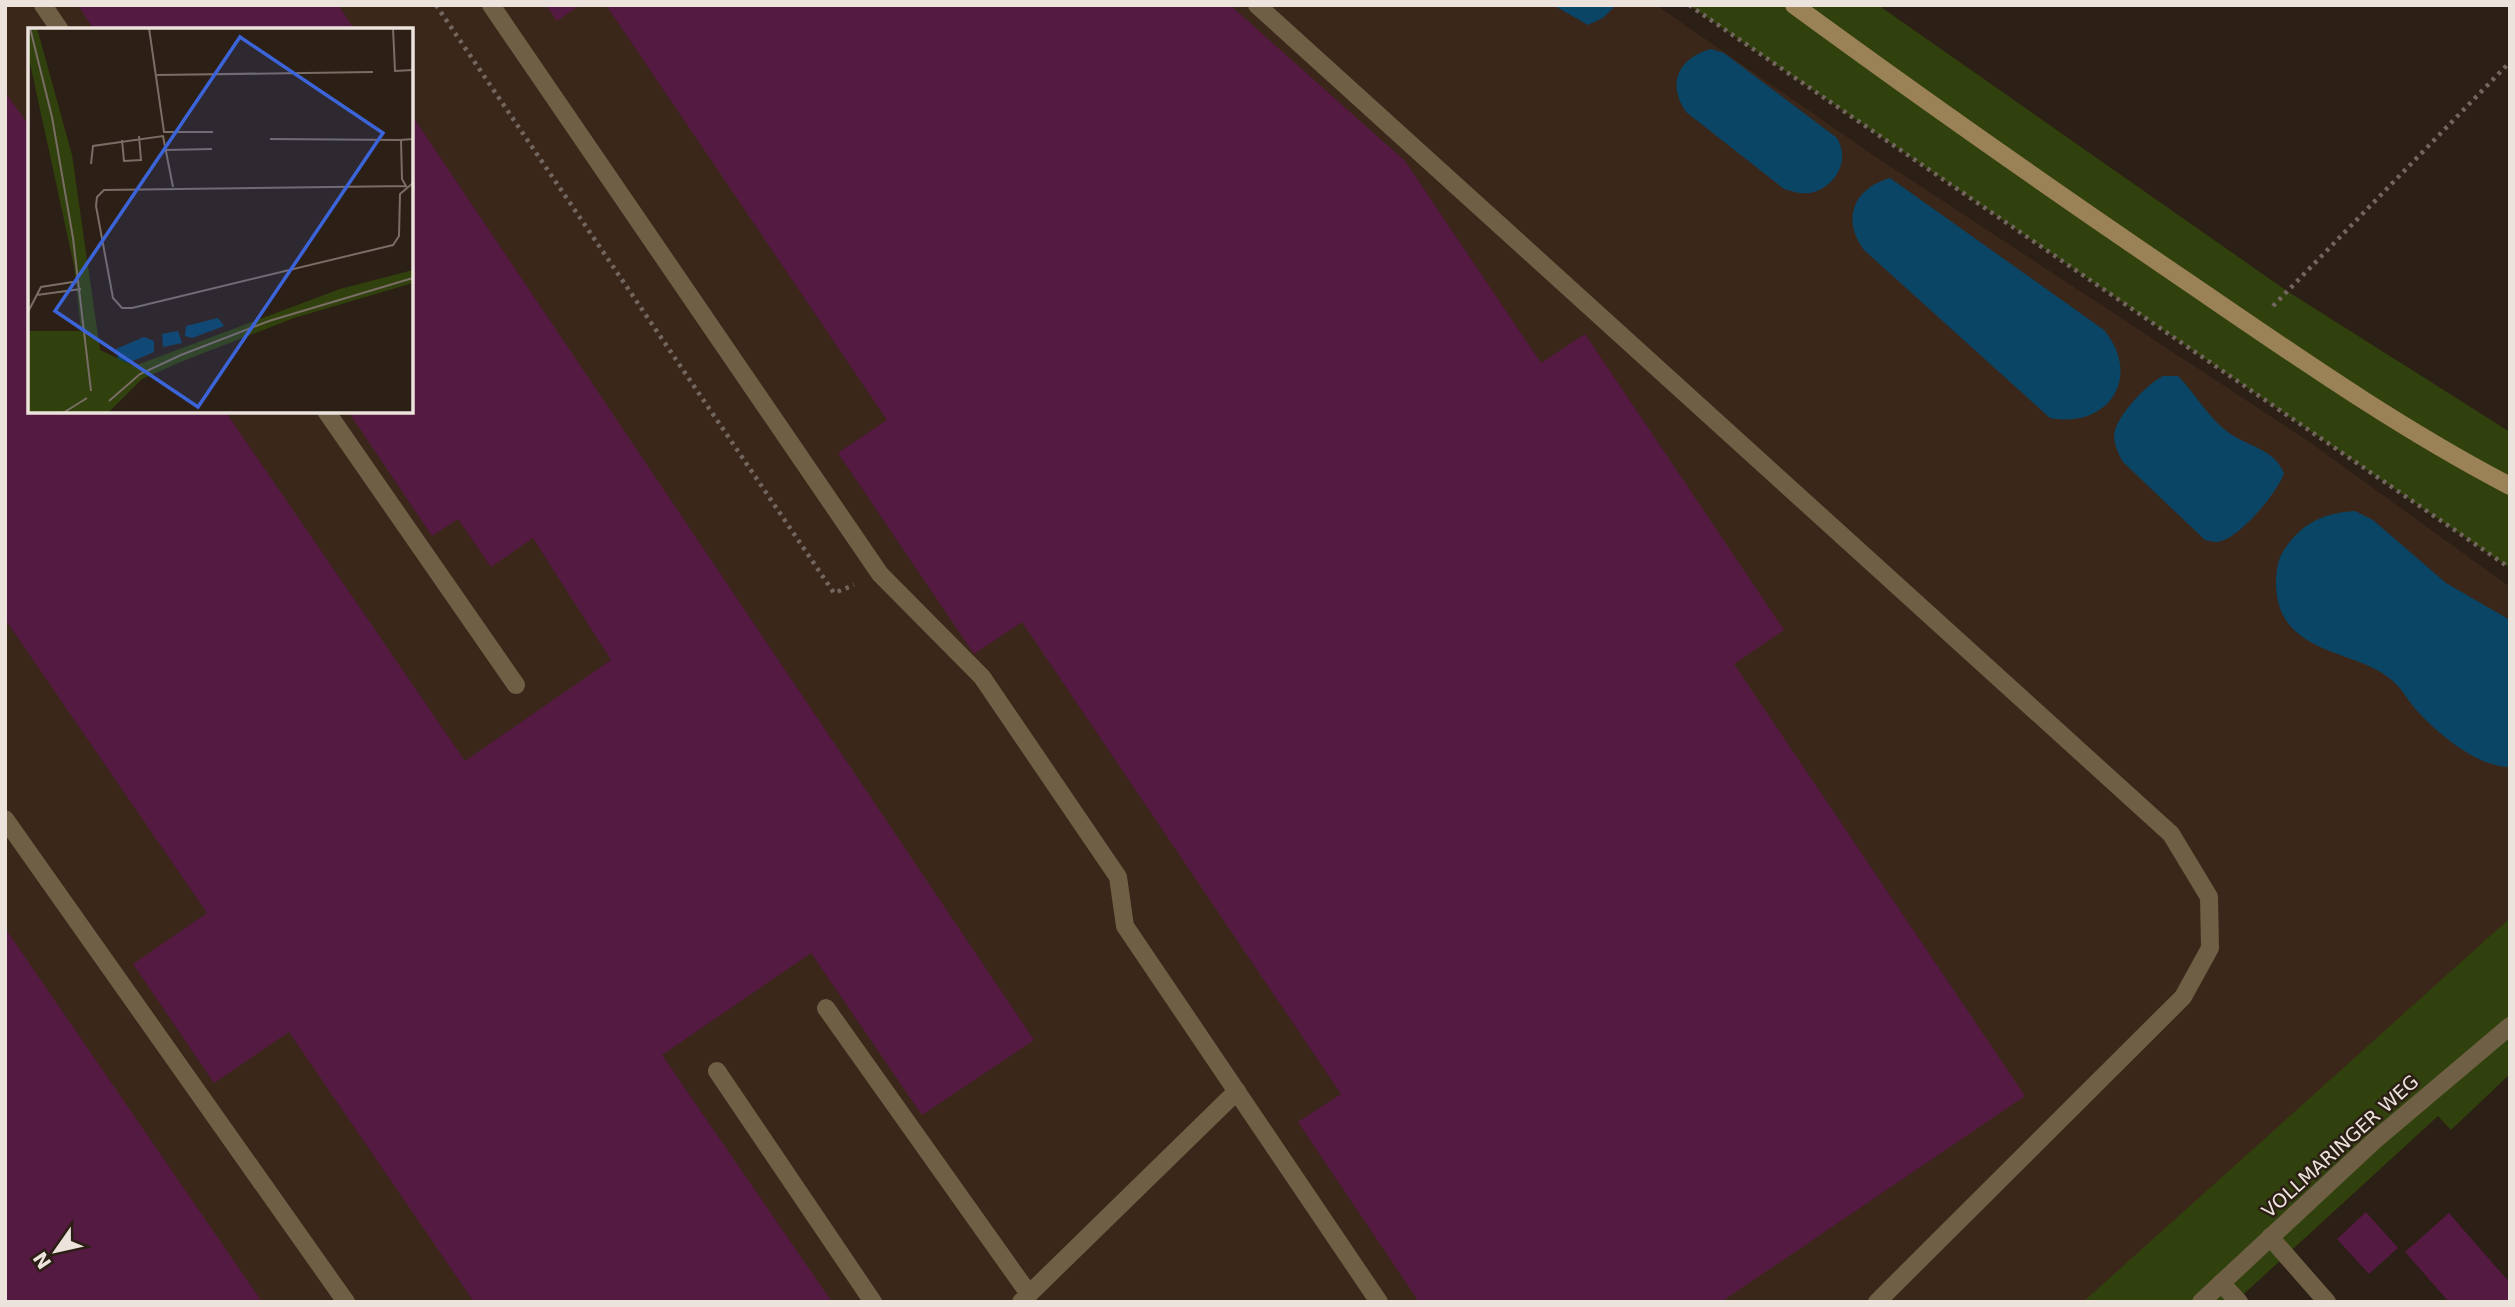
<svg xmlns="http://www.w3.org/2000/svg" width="2515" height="1307" viewBox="0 0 2515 1307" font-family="'DejaVu Sans',sans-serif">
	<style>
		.built { fill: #3a271a; fill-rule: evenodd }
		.green { fill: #31410d }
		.water { fill: #0a4566 }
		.building { fill: #541a41 }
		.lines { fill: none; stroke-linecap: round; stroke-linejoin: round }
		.path { stroke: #72665e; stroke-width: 4.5; stroke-dasharray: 3.5 5; stroke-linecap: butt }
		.lane { stroke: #6f5f45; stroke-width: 18 }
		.street { stroke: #6f5f45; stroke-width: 18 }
		.secondary { stroke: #9b8256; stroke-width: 18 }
		.labels { text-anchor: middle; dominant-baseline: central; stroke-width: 5; stroke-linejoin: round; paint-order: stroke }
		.street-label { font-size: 19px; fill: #ede3dd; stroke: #2c1f15 }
		.inset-road { fill: none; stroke: #796d65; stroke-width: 2 }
		.view { fill: #3c64d9; fill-opacity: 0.15; stroke: #3c64d9; stroke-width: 3.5 }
		.inset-edge { fill: none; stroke: #ede3dd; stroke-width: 3.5 }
	</style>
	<rect width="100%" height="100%" fill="#2c1f15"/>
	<path class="built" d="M5 5H1656L1870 153 2308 441 2510 587V918L2091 1302H5ZM30 30H411V411H30Z"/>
	<path class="green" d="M1689 5H1878L2287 291 2510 432V568Z
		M2510 918V1074L2451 1130 2438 1116 2235 1302H2083Z"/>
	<path class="water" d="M1553 5H1616L1603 18 1588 25Z
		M1711 49 1724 53 1837 138C1849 158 1839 182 1817 191 1805 196 1795 192 1784 189L1686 112C1666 83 1679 58 1711 49Z
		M1890 178 2104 330C2143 377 2108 429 2050 418L1864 250C1841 219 1854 188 1890 178Z
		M2163 376H2178C2196 394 2208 418 2229 433 2249 447 2274 449 2284 473 2278 492 2241 536 2221 541 2216 543 2210 541 2205 540L2123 462C2118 453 2112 441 2115 430 2121 412 2147 384 2163 376Z
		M2355 511 2373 520 2446 583 2510 620V767C2478 767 2441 736 2420 714 2410 704 2403 690 2393 681 2357 648 2279 657 2276 586 2276 574 2277 560 2284 550 2302 523 2323 513 2355 511Z"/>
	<path class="building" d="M78 5H338L355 30H94Z
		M546 5H580L557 21Z
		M606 5H1230L1405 161 1541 363 1585 334 1784 630 1734 664 2025 1096 1721 1302H1419L1298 1122 1341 1094 1022 622 974 654 838 453 887 420Z
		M5 92 30 127V411H225L465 761 611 660 533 538 491 567 458 519 432 536 348 411H411V114L1034 1040 922 1115 811 953 662 1055 832 1302H474L289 1032 214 1083 133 964 207 913 5 619Z
		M5 928 262 1302H5Z
		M2366 1212 2398 1248 2369 1274 2337 1239Z
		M2449 1213 2510 1283V1302H2449L2405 1252Z"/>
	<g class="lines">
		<path class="path" d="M436 5 834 593 854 585
			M1689 5 2510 568
			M2273 306 2510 62"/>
		<path class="lane" d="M43 5 60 30
			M491 5 880 574 982 677 1118 877 1125 926 1379 1302
			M1257 5 2171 834 2209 897 2210 948 2183 997 1877 1302
			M326 411 516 685
			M5 819 346 1302
			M826 1008 1029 1294
			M717 1071 873 1302
			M2270 1237 2327 1302
			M2221 1283 2239 1302
			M1021 1302 1237 1091"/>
		<path class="street" d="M2201 1302 2374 1141 2510 1026"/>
		<path class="secondary" d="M1794 5C1925 101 2058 194 2192 285 2296 356 2399 428 2510 486"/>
	</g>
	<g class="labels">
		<g class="street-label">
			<text transform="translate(2340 1146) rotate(-42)">VOLLMARINGER WEG</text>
		</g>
	</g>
	<g transform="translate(28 28)">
		<rect width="385" height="385" fill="#2c1f15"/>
		<path d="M0 0H9L44 127 72 322 106 338 312 261 385 242V255L266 290 155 333 114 351 80 385H0V303H53L46 238 0 26Z" fill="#31410d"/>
		<path d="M190 290 196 298 164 310 157 308 158 298ZM150 303 154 315 135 319 134 306ZM116 309 126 313V324L100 335 90 331 88 321Z" fill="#0a4566"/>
		<path class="inset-road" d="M2 0 24 89 45 210 63 363M121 0 136 104H185M365 0 367 43 385 42M129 47 345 44M242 111 373 112M385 111 373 112 374 151 378 158 76 162 69 169 68 178 85 270 94 280H104L365 217 371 208 372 166 385 155M94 112 96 133 113 132 111 108M138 122 184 121M63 136 65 118 135 108 145 159M9 267 53 261M0 284 13 259 51 253M81 373 112 346 153 327 241 293 385 250M35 385 59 370"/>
		<path class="view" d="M212 9 355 105 170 379 27 283Z"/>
		<rect width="385" height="385" class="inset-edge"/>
	</g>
	<rect width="2515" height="1307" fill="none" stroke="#ede3dd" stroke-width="14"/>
	<g transform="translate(56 1251) rotate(236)" stroke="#2c1f15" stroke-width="5" paint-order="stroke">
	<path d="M0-5L12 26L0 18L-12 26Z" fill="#ede3dd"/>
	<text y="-10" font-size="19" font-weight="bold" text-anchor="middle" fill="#ede3dd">N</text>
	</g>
</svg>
